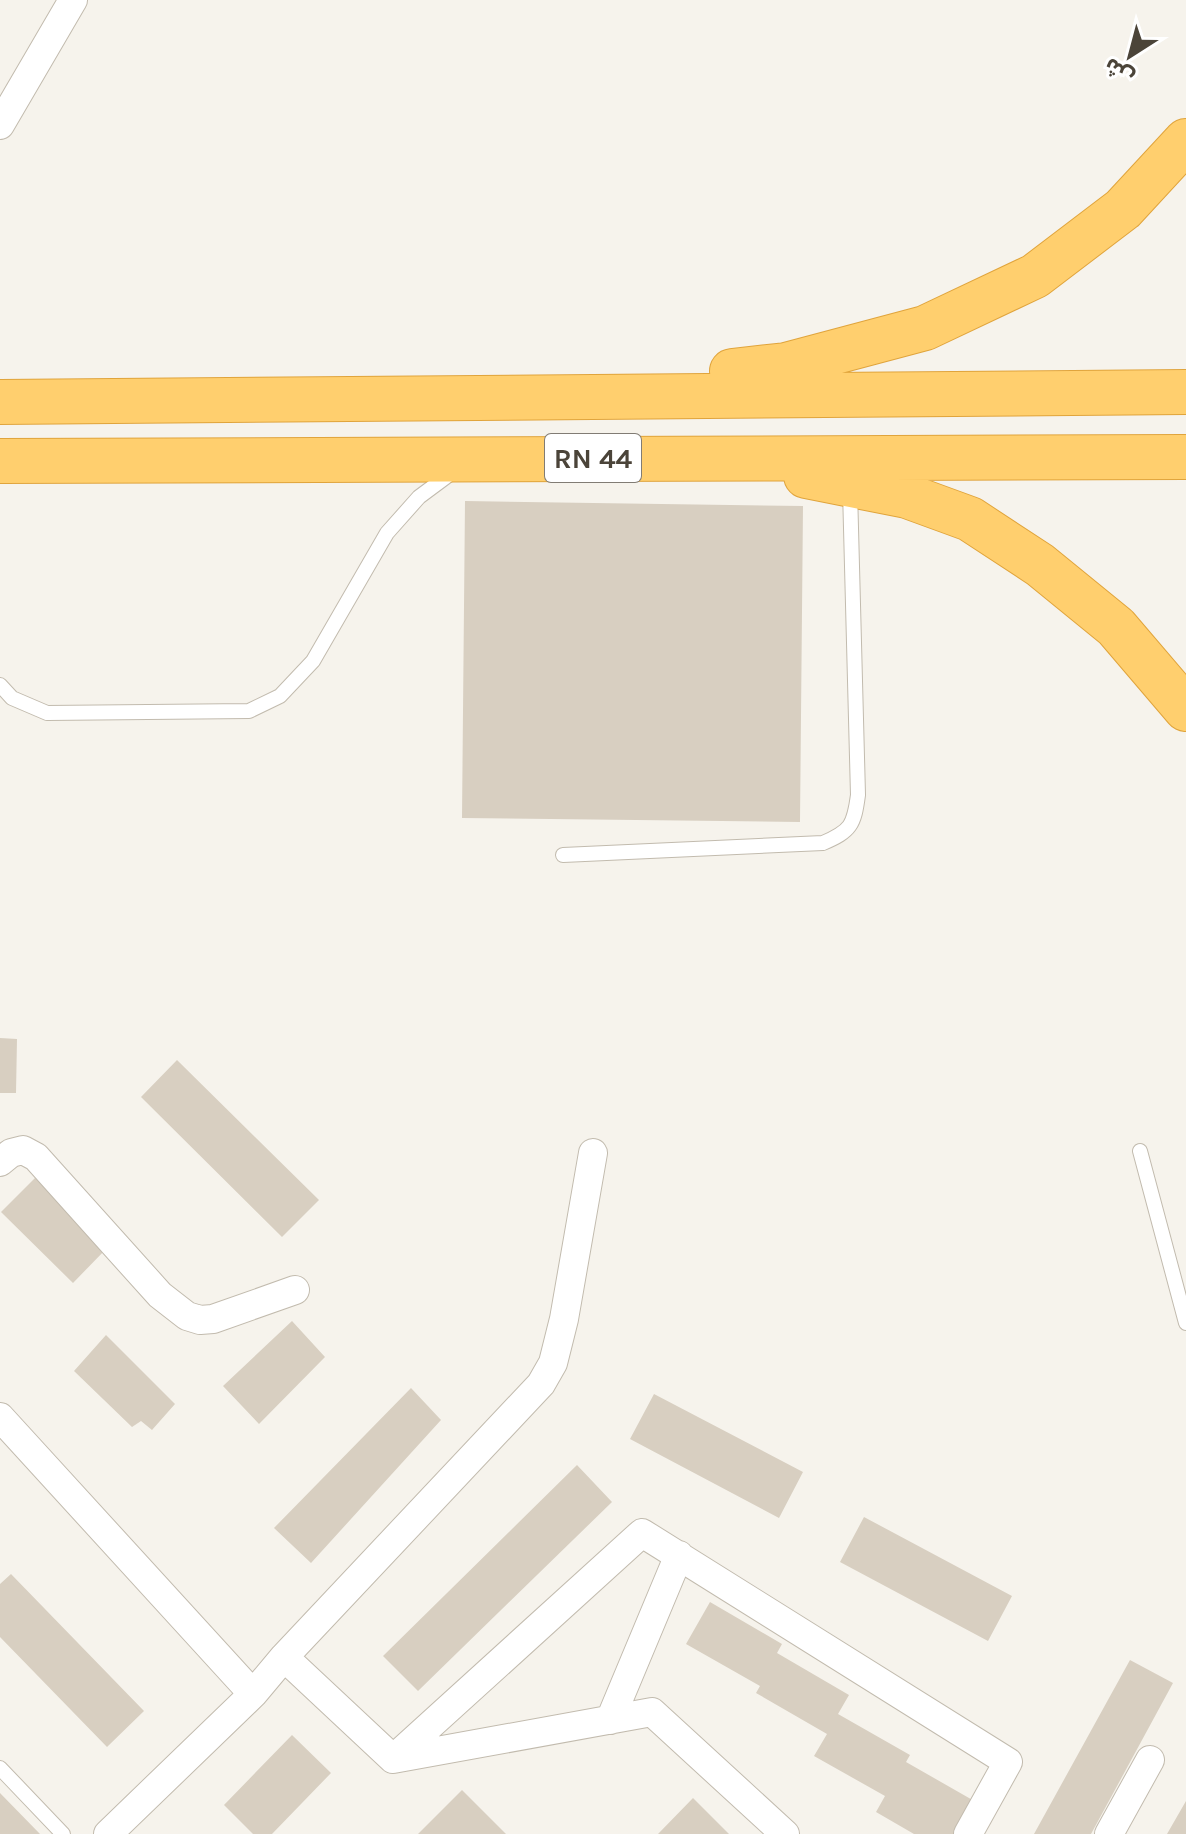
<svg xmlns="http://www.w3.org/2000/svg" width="1186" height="1834" viewBox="0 0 1186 1834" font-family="Karla,'Noto Sans Arabic',sans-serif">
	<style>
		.building { fill: #d8cfc1 }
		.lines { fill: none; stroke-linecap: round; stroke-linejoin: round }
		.lane-casing { stroke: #c2bbae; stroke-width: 16 }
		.street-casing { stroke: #c2bbae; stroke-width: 30 }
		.highway-casing { stroke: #e0a43c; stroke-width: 46 }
		.lane { stroke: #fff; stroke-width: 14 }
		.street { stroke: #fff; stroke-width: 28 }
		.highway { stroke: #ffcf6e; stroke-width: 44 }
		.labels { text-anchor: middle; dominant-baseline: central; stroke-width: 8; stroke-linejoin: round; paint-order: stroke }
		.shield { fill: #fff; stroke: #817c74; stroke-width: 2 }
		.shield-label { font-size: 28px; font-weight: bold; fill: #4b4439 }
	</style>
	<rect width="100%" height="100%" fill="#f6f3ec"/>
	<path class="building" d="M465 501 803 506 800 822 462 818Z
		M0 1038 17 1039 16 1093H0Z
		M177 1060 319 1200 282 1237 141 1097Z
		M35 1178 107 1248 73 1283 1 1212Z
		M292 1321 325 1357 259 1424 223 1386Z
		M106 1335 175 1404 152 1430 141 1421 132 1427 74 1371Z
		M411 1388 441 1420 311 1563 274 1528Z
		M654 1394 803 1472 779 1518 630 1439Z
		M577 1465 612 1502 418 1691 383 1656Z
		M864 1517 1012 1596 988 1641 840 1562Z
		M11 1574 144 1711 107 1747 0 1637V1584Z
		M710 1602 782 1644 777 1653 849 1695 838 1714 910 1755 906 1762 976 1802 958 1834H914L876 1812 885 1796 814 1756 827 1734 756 1693 760 1686 686 1644Z
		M1130 1660 1173 1683 1091 1834H1034Z
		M292 1735 331 1773 272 1834H253L224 1805Z
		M462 1790 506 1834H418Z
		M0 1793 40 1834H0Z
		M693 1798 729 1834H658Z
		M1186 1801V1834H1167Z"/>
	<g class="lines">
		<g class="lane-casing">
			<path id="lane" d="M0 685 12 698 47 713 249 711 280 696 313 661 387 533 419 497 454 471
				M563 855 823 843C851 831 854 825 858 795L850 490
				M1140 1151 1186 1323
				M0 1768 63 1834"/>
		</g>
		<g class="street-casing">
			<path id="street" d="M0 125 73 0
				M0 1162 11 1153 23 1150 36 1157 160 1295 187 1316 200 1320 213 1319 295 1290
				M0 1417 253 1694
				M284 1657 541 1384 553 1363 564 1319 593 1153
				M610 1720 679 1555
				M393 1759 642 1533 1008 1762 968 1834
				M108 1834 253 1694 284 1657 393 1759 652 1712 785 1834
				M1109 1834 1150 1760"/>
		</g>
		<g class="highway-casing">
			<path id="highway" d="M732 371 786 365 925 328 1035 276 1123 209 1186 141
				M0 402 1186 392
				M0 461 1186 457
				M806 476 907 496 970 519 1040 565 1116 627 1186 709"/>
		</g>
		<use href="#lane" class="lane"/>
		<use href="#street" class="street"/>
		<use href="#highway" class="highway"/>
	</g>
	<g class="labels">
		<rect class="shield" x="545" y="434" width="96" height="48" rx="6"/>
		<g class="shield-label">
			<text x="593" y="458">RN 44</text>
		</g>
	</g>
	<g transform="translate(1130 56) rotate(216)" stroke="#ffffff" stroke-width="6" paint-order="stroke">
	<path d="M0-6L14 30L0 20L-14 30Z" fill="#4b4439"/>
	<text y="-12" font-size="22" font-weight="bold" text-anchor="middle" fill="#4b4439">ش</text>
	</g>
</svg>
